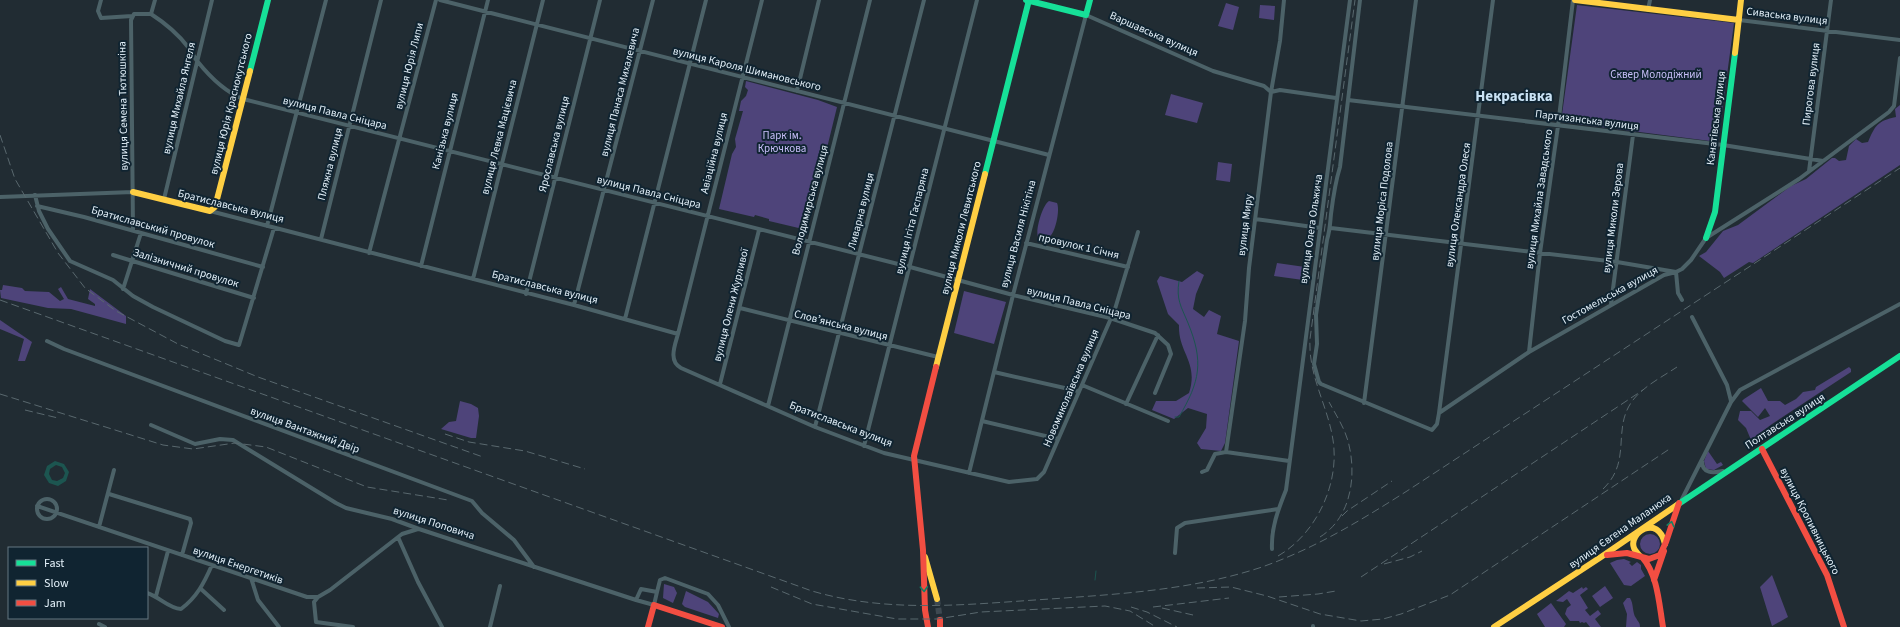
<svg xmlns="http://www.w3.org/2000/svg" width="1900" height="627" viewBox="0 0 1900 627" font-family="'Source Sans 3',sans-serif">
	<style>
		.green { fill: #4e447a }
		.water { fill: #1c5550; fill-rule: evenodd }
		.lines { fill: none; stroke-linecap: round; stroke-linejoin: round }
		.stream { stroke: #1c5550; stroke-width: 1 }
		.secondary-tunnel { stroke: #3e4951; stroke-width: 6; stroke-dasharray: 6 3; stroke-linecap: butt }
		.street { stroke: #4c6268; stroke-width: 4 }
		.fast { stroke: #16e098; stroke-width: 6 }
		.slow { stroke: #ffcf43; stroke-width: 6 }
		.jam { stroke: #f24e42; stroke-width: 6 }
		.rail { stroke: #59686e; stroke-width: 1; stroke-dasharray: 8 4; stroke-linecap: butt }
		.oneway { stroke: #138264 }
		.labels { text-anchor: middle; dominant-baseline: central; stroke-width: 4; stroke-linejoin: round; paint-order: stroke }
		.street-label { font-size: 11px; fill: #e3f0f9; stroke: #102431 }
		.park-label { font-size: 11px; fill: #c8bff9; stroke: #102431 }
		.district-label { font-size: 15px; font-weight: bold; fill: #c9e2f4; stroke: #102431 }
	</style>
	<rect width="100%" height="100%" fill="#212c33"/>
	<path class="green" d="M1226 3 1239 7 1233 30 1218 26Z
		M1260 5 1275 6 1274 20 1259 18Z
		M1577 5 1734 23 1718 142 1561 122Z
		M746 81 818 100 837 107 807 230 769 221V219L755 215 754 217 719 209 732 154 736 147 735 139 743 111H739L741 101 746 96 748 90 745 87Z
		M1171 94 1203 103 1197 123 1165 115Z
		M1900 105V165L1753 263 1749 262 1724 278 1720 272 1699 256 1706 252 1723 231 1738 225 1791 186 1806 179 1832 158H1835L1839 161 1846 160 1849 146 1856 139 1862 143 1868 142C1875 126 1877 121 1896 117L1895 109Z
		M1218 162 1232 164 1230 182 1216 180Z
		M1049 201 1057 203C1061 211 1053 251 1038 237 1035 230 1043 204 1049 201Z
		M1277 263 1305 267 1303 280 1274 276Z
		M1197 271 1204 275 1196 294 1193 309 1204 317 1209 310 1221 316 1217 334 1239 341 1225 443 1221 451 1201 449 1197 443 1206 428 1207 414 1188 408 1174 419 1152 410 1156 401H1176L1189 393C1199 362 1178 353 1179 325L1168 314 1157 281 1160 276 1182 282Z
		M3 285 22 288 25 291 49 292 60 301 64 299 58 289 61 287 68 299 95 306V304L88 299 90 289 126 316V324L71 309 48 308 1 298 0 290H2Z
		M964 291 1006 302 994 344 954 333Z
		M0 320 32 342 25 361H18L24 339 0 329Z
		M1849 367 1851 369V372L1772 424 1751 440 1746 428 1738 420 1740 411H1751L1760 420 1770 416 1765 408 1758 417 1742 401 1744 399 1761 388 1768 401H1780L1785 405 1796 399 1803 392 1815 390 1816 387Z
		M460 401 471 404 478 408 479 416 476 438H471L441 429 449 422 456 421Z
		M1708 451 1717 464 1721 462 1723 465 1714 470 1706 469 1704 461Z
		M1640 544a10 10 0 1 1 20 0a10 10 0 1 1-20 0Z
		M1624 559 1631 562 1629 563 1632 566 1637 562 1641 565V569L1645 576 1631 586 1624 585 1610 563 1617 560Z
		M1772 575 1788 617 1772 626 1760 587Z
		M664 584 674 587 677 593 673 603 663 598Z
		M1605 586 1613 598 1600 607 1592 596Z
		M1582 587 1583 589 1586 587 1588 589 1580 595 1588 608 1585 610 1590 616 1598 610 1601 614 1595 619 1601 627H1590L1586 622 1584 623 1582 622 1580 623 1579 621H1570L1565 614 1567 608 1571 605 1567 599 1563 602 1556 601 1569 591 1573 593Z
		M686 591 708 602 719 614 718 618 685 607 682 604Z
		M1627 598H1630C1634 604 1632 613 1636 618 1638 622 1640 622 1640 627H1626L1627 614 1623 603Z
		M1551 603 1566 624 1564 627H1545L1537 614Z"/>
	<path class="water" d="M55 461 64 464 69 472 66 481 58 486 49 483 44 475 47 466ZM56 465 62 467 65 473 63 478 57 481 52 480 49 474 50 469Z"/>
	<g class="lines">
		<path class="stream" d="M1175 417H1179C1200 381 1204 362 1188 323 1181 306 1176 300 1179 281
			M1095 580 1096 571"/>
		<path class="secondary-tunnel" d="M937 599 940 620"/>
		<path class="street" d="M101 0 98 11 101 18 132 16
			M440 0 1049 155
			M1360 0 1340 167C1335 183 1333 198 1331 214 1330 224 1330 230 1327 240L1316 315 1317 344 1314 364 1319 382 1321 384 1432 430 1437 424 1439 413 1529 352 1664 275 1676 272 1682 269 1691 260 1706 238 1799 179 1889 112 1894 106 1900 58
			M1648 10 1650 0
			M151 14C165 23 178 34 188 47 192 51 194 58 198 62 210 77 226 92 243 99L910 267 1013 295 1110 318 1155 333 1168 345 1171 354 1155 393
			M151 14 155 0
			M1739 20 1900 40
			M797 91 819 0
			M1271 92 1280 90 1336 98
			M1348 100 1723 145 1823 161
			M1809 171 1831 0
			M35 195 39 211 48 229 70 261 113 280 133 296 153 307 225 341 239 345 274 228
			M0 197 133 192
			M164 199 212 0
			M37 206 84 217 263 267
			M210 211 574 305 678 334C675 345 668 361 681 368L815 427 884 453 1009 482 1037 479 1044 472 1115 309 1138 232
			M1255 219 1320 228
			M267 226 326 0
			M1331 228 1617 262 1676 272 1678 293 1682 300
			M133 230 131 20 134 14H151
			M321 239 381 0
			M1026 243 1128 267
			M369 253 436 0
			M113 255 254 298
			M421 266 488 0
			M473 279 543 0
			M123 289 141 233
			M526 294 600 0
			M1611 304 1633 135
			M574 305 653 0
			M740 308 938 357
			M1692 317 1727 385 1731 401
			M625 319 706 0
			M678 334 762 0
			M47 341 64 349 472 501 482 513 514 540 534 567
			M1529 352 1540 253 1558 126 1573 0
			M994 372 1078 391
			M720 384 759 230
			M1082 385 1168 421
			M1364 403 1416 0
			M1126 404 1158 335
			M768 406 870 0
			M1439 413 1493 0
			M982 421 1058 439
			M151 425 195 444 220 439 233 440 336 503 346 508 392 519 419 529 636 600 654 605 657 592 641 589 636 600
			M815 427 924 0
			M864 446 977 0
			M1226 452 1245 321 1249 268 1271 92 1280 41 1284 0
			M1702 461C1702 474 1713 473 1723 471
			M1202 472 1207 470 1215 454 1226 452 1289 461
			M969 473 1013 295 1086 15 1213 71 1264 86 1271 92
			M109 494 190 519 191 523 182 555
			M1682 499 1731 402 1740 390 1900 304
			M37 509a10 10 0 1 1 20 0a10 10 0 1 1-20 0Z
			M37 506 307 597H318L330 590 402 534 418 529
			M99 527 114 470
			M398 537 418 582 442 627
			M1272 549C1271 528 1278 510 1286 490L1350 0
			M1175 553 1177 528 1185 523 1278 509
			M251 578 258 600 279 627
			M201 589 224 610
			M657 592 660 580 665 578 708 594 718 605 729 627
			M147 593C160 597 168 608 181 609 197 597 204 583 212 565
			M156 596 168 551
			M318 597 314 602 316 622 353 627
			M99 624 105 627
			M1313 626V627
			M490 627 500 586"/>
		<path class="fast" d="M1026 0 1086 15 1090 0
			M250 71 268 0
			M985 174 1029 0
			M1706 238 1715 212 1735 53
			M1677 505 1900 356"/>
		<path class="slow" d="M1575 0 1739 20
			M1735 53 1741 0
			M133 192 210 211 215 207 250 71
			M936 367 985 174
			M1640 556C1638 554 1635 551 1634 548 1628 533 1658 513 1665 544
			M925 557 937 599
			M1494 627 1601 557 1677 505"/>
		<path class="jam" d="M1762 449 1827 575 1844 627
			M1607 555 1627 553 1649 559 1660 555 1666 542 1679 503
			M1642 557C1658 575 1659 604 1663 627
			M1654 580 1664 551
			M940 620V627
			M648 627 654 605 722 627
			M928 627 925 610 923 550 914 456 936 367"/>
		<path class="rail" d="M0 135 15 179 58 253 85 288 116 311 178 344 258 377 483 457
			M0 300 812 591C890 614 971 604 1050 599 1120 594 1191 590 1259 568 1312 550 1360 521 1407 491L1900 168
			M0 394 163 445 193 449 235 443 266 447 367 487 448 500
			M25 410 58 418
			M445 434 469 442 525 451 585 469
			M1603 489C1633 460 1611 429 1633 400 1644 386 1662 377 1677 367
			M1342 516 1347 511 1392 481
			M1320 537C1352 517 1357 474 1348 441 1344 427 1336 415 1329 402
			M1278 556C1316 534 1340 484 1333 440 1328 406 1308 376 1310 339L1355 0
			M1384 564 1410 557 1422 551
			M1361 577 1643 390
			M771 587 812 604 897 619H937L981 612 1105 606 1130 611 1156 627
			M1197 588 1231 587 1267 596 1320 614 1361 621 1383 619 1401 614 1450 595 1671 448
			M1279 597 1318 594 1336 591
			M1131 607 1147 612 1177 627
			M1153 607 1229 598
			M1162 608 1193 615"/>
	</g>
	<defs><path id="oneway-chevron" d="M-2-3.5L2.5 0L-2 3.5" fill="none" stroke-width="1.6" stroke-linecap="round" stroke-linejoin="round"/></defs>
	<g class="oneway">
		<use href="#oneway-chevron" transform="translate(1671 524) rotate(-76)"/>
		<use href="#oneway-chevron" transform="translate(924 589) rotate(87)"/>
	</g>
	<g class="labels">
		<g class="street-label">
			<text transform="translate(1787 16) rotate(7)">Сиваська вулиця</text>
			<text transform="translate(1154 34) rotate(24)">Варшавська вулиця</text>
			<text transform="translate(409 66) rotate(-76)">вулиця Юрія Липи</text>
			<text transform="translate(747 69) rotate(14)">вулиця Кароля Шимановського</text>
			<text transform="translate(1811 84) rotate(-83)">Пирогова вулиця</text>
			<text transform="translate(620 92) rotate(-76)">вулиця Панаса Михалевича</text>
			<text transform="translate(179 98) rotate(-77)">вулиця Михайла Янгеля</text>
			<text transform="translate(231 104) rotate(-76)">вулиця Юрія Краснокутського</text>
			<text transform="translate(123 106) rotate(-91)">вулиця Семена Тютюшкіна</text>
			<text transform="translate(335 113) rotate(14)">вулиця Павла Сніцара</text>
			<text transform="translate(1716 118) rotate(-83)">Канатівська вулиця</text>
			<text transform="translate(1587 120) rotate(7)">Партизанська вулиця</text>
			<text transform="translate(445 131) rotate(-76)">Канізька вулиця</text>
			<text transform="translate(499 137) rotate(-76)">вулиця Левка Мацієвича</text>
			<text transform="translate(554 144) rotate(-76)">Ярославська вулиця</text>
			<text transform="translate(714 153) rotate(-76)">Авіаційна вулиця</text>
			<text transform="translate(330 164) rotate(-76)">Пляжна вулиця</text>
			<text transform="translate(649 192) rotate(14)">вулиця Павла Сніцара</text>
			<text transform="translate(1539 199) rotate(-82)">вулиця Михайла Завадського</text>
			<text transform="translate(810 200) rotate(-75)">Володимирська вулиця</text>
			<text transform="translate(1382 201) rotate(-83)">вулиця Моріса Подолова</text>
			<text transform="translate(1458 205) rotate(-82)">вулиця Олександра Олеся</text>
			<text transform="translate(231 206) rotate(14)">Братиславська вулиця</text>
			<text transform="translate(861 211) rotate(-76)">Ливарна вулиця</text>
			<text transform="translate(1613 218) rotate(-83)">вулиця Миколи Зерова</text>
			<text transform="translate(912 221) rotate(-76)">вулиця Ігіта Гаспаряна</text>
			<text transform="translate(1245 225) rotate(-83)">вулиця Миру</text>
			<text transform="translate(153 227) rotate(16)">Братиславський провулок</text>
			<text transform="translate(961 228) rotate(-76)">вулиця Миколи Левитського</text>
			<text transform="translate(1311 229) rotate(-82)">вулиця Олега Ольжича</text>
			<text transform="translate(1018 234) rotate(-75)">вулиця Василя Нікітіна</text>
			<text transform="translate(1079 246) rotate(13)">провулок 1 Січня</text>
			<text transform="translate(186 268) rotate(17)">Залізничний провулок</text>
			<text transform="translate(545 287) rotate(14)">Братиславська вулиця</text>
			<text transform="translate(1610 295) rotate(-29)">Гостомельська вулиця</text>
			<text transform="translate(1079 303) rotate(14)">вулиця Павла Сніцара</text>
			<text transform="translate(731 305) rotate(-76)">вулиця Олени Журливої</text>
			<text transform="translate(841 325) rotate(14)">Словʼянська вулиця</text>
			<text transform="translate(1071 388) rotate(-67)">Новомиколаївська вулиця</text>
			<text transform="translate(1785 421) rotate(-33)">Полтавська вулиця</text>
			<text transform="translate(841 424) rotate(21)">Братиславська вулиця</text>
			<text transform="translate(305 430) rotate(20)">вулиця Вантажний Двір</text>
			<text transform="translate(1810 521) rotate(63)">вулиця Кропивницького</text>
			<text transform="translate(434 523) rotate(18)">вулиця Поповича</text>
			<text transform="translate(1620 531) rotate(-35)">вулиця Євгена Маланюка</text>
			<text transform="translate(238 565) rotate(19)">вулиця Енергетиків</text>
		</g>
		<g class="park-label">
			<text x="1656" y="74">Сквер Молодіжний</text>
			<text x="782" y="135">Парк ім.<tspan x="782" dy="13">Крючкова</tspan></text>
		</g>
		<g class="district-label">
			<text x="1514" y="96">Некрасівка</text>
		</g>
	</g>
	<rect x="8" y="547" width="140" height="72" fill="#102431" stroke="#647681"/>
	<rect x="16" y="560" width="20" height="6" fill="#16e098" stroke="#647681"/>
	<text x="44" y="567" font-size="12" fill="#e3f0f9">Fast</text>
	<rect x="16" y="580" width="20" height="6" fill="#ffcf43" stroke="#647681"/>
	<text x="44" y="587" font-size="12" fill="#e3f0f9">Slow</text>
	<rect x="16" y="600" width="20" height="6" fill="#f24e42" stroke="#647681"/>
	<text x="44" y="607" font-size="12" fill="#e3f0f9">Jam</text>
</svg>
